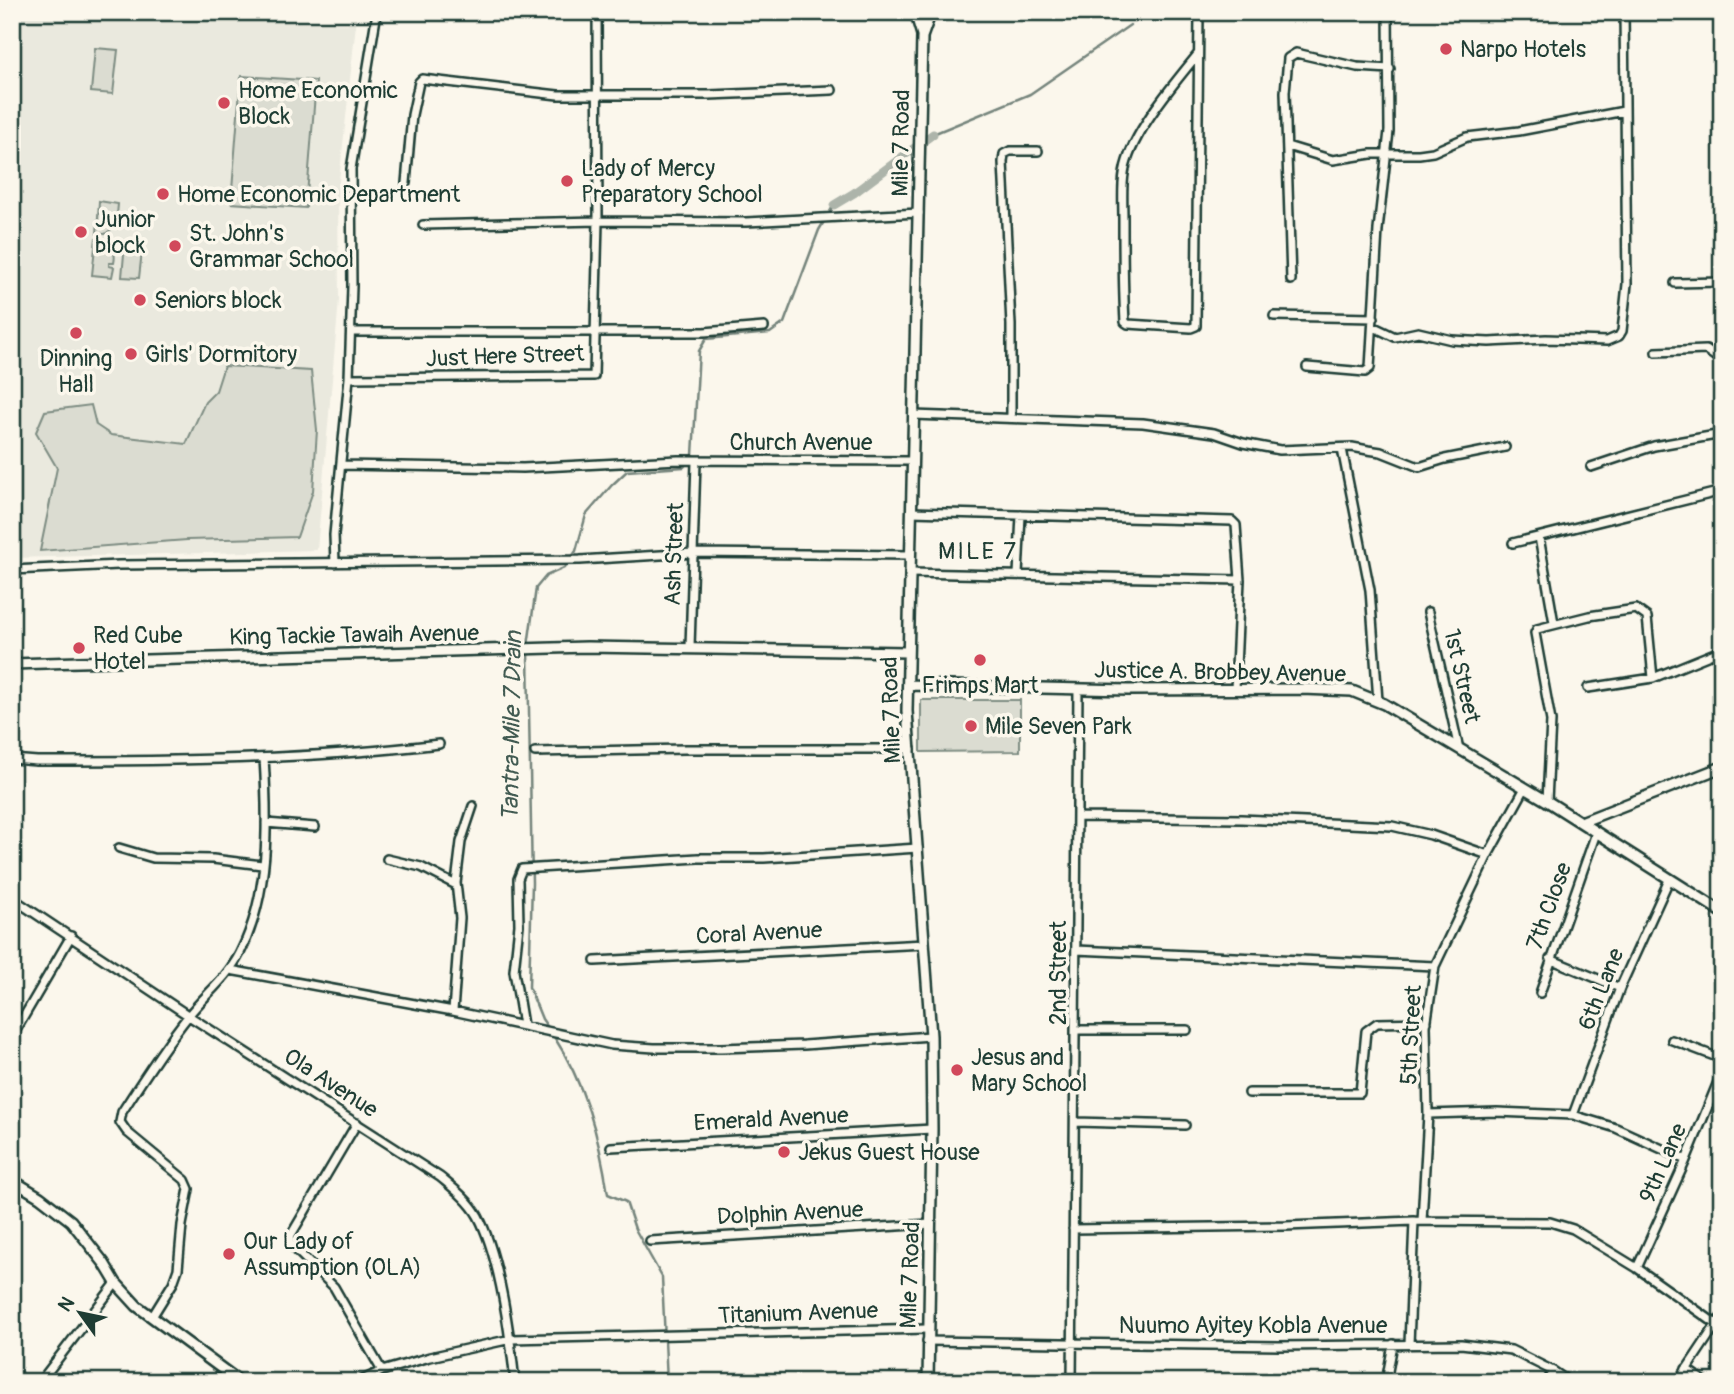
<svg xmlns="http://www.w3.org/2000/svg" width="1734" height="1394" viewBox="0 0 1734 1394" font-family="Pangolin,sans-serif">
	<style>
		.built { fill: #eae9de }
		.green { fill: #dbdcd1; stroke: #7d8c82; stroke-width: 2 }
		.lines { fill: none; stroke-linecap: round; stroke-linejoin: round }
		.stream { stroke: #74847b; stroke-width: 2.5 }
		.canal { stroke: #adb4aa; stroke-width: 9 }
		.minor-casing { stroke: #1f3d34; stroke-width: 12 }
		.tertiary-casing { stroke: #1f3d34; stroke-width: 14 }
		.minor { stroke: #fbf7ec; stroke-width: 7 }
		.tertiary { stroke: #fbf7ec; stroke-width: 9 }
		.poi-dot { fill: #d1495b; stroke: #fbf7ec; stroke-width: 2.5 }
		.labels { text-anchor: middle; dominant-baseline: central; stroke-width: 7; stroke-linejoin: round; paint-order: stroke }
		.poi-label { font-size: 23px; fill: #1f3d34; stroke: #fbf7ec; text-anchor: start }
		.street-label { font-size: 23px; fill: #1f3d34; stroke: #fbf7ec }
		.neighbourhood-label { font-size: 24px; letter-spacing: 2px; fill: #1f3d34; stroke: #fbf7ec }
		.water-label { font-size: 24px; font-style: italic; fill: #425b52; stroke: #fbf7ec }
	</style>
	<rect width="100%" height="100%" fill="#fbf7ec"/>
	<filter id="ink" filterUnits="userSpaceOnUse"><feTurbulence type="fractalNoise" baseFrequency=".0143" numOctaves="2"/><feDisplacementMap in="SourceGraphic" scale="14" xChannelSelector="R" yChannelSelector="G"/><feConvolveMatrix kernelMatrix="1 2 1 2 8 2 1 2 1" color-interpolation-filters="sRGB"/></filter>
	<g filter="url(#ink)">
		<path class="built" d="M12 13 356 24 338 191 339 300 317 550 12 558Z"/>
		<path class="green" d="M95 48 118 50 113 94 91 92Z
			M241 76 316 81 306 208 231 203Z
			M99 201 118 204 116 226 105 234H97Z
			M96 238 106 239C114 246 116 254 114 263H109V266L114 267 112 277 92 275Z
			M132 242H143L139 278 122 277 124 254Z
			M224 366 311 371 317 430 313 491 297 537 187 540 40 551 57 468 36 432 45 411 91 405 96 425 111 435 186 444 205 402 216 391Z
			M921 700H1020V751L921 752Z"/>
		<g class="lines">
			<path class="stream" d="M933 134 1030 94 1130 25
				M528 646 536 588 546 576 564 568 576 551 586 515 612 485 627 471 684 467 693 455 699 351 706 339 770 333 784 323 819 230 834 205
				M528 652 532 883 529 987 542 1019 549 1029
				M553 1035C585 1084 599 1136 608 1194L626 1202 635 1229 662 1277 667 1382"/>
			<path class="canal" d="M834 205 854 193 933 134"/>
			<g class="minor-casing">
				<path id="minor" d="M1198 54C1175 82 1138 126 1127 161 1121 179 1123 201 1123 220 1123 254 1123 288 1125 322L1128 324 1191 328 1196 326 1199 12
					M1287 146 1333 160 1371 154H1419L1433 152 1467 137 1519 131 1624 111
					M406 183 412 115 419 82 422 79 558 95H709L832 90
					M423 225 598 221 746 222 919 213
					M1291 280 1285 92 1288 58 1296 53 1357 67 1390 69
					M1675 283 1722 282
					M1274 316 1374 318
					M1374 327 1395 337 1418 332 1452 340 1489 342 1546 339 1607 341 1619 336 1622 331 1627 284 1624 12
					M351 332H704L764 327
					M1656 352 1706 350 1722 361
					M1307 367 1365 372 1370 368 1378 230 1389 131 1388 12
					M349 378 594 376 598 221 597 12
					M913 415 1143 423 1214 433 1243 443 1280 450 1352 447 1368 450 1381 452 1419 467 1445 459 1505 447
					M1011 418V325L1003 162 1004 154 1010 151H1038
					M1342 449 1370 590 1378 701
					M341 465 523 468 678 460 911 461
					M1591 467 1654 446 1722 434
					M911 512 1232 521 1236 525 1240 580 1235 689
					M1539 537 1554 623
					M1513 543 1722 491
					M335 563 334 535 349 378 352 286 351 169 377 12
					M12 570 119 565 580 560 693 553 910 555
					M910 573 1240 580
					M1018 575 1021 515
					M1428 612 1459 749
					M690 647 696 462
					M1588 688 1653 678 1722 650
					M535 752 685 749H911
					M12 759 37 761C171 761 306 760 439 744
					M1547 801 1551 721 1535 633 1537 629 1589 616 1636 609 1647 617 1653 678
					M1078 817 1241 819 1392 826 1431 835 1488 855
					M266 823 315 827
					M119 848 153 858 213 859 262 865
					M387 859 421 867 456 885
					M12 898 189 1016 440 1177C453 1188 469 1200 478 1216 500 1257 510 1335 515 1382
					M1076 950 1435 966
					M1550 959 1620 988
					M595 961 925 944
					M230 970 453 1011 612 1045 654 1048H721L804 1045 931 1036
					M1540 993 1596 833
					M453 1011 460 918 456 883 461 842 473 806
					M523 1025 514 971 519 925 518 879 522 869 698 858H764L918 848
					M1077 1030H1187
					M12 1037 71 936
					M1672 1040 1722 1059
					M1249 1093H1360L1366 1031 1377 1023 1427 1022
					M1428 1114 1497 1112 1573 1115 1616 1128 1686 1160
					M1573 1115 1620 988 1669 880
					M1076 1122 1185 1125
					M357 1123 291 1235 290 1241 293 1247 334 1287 382 1371
					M611 1147 932 1129
					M1422 1221 1428 1114 1426 1026 1435 966 1488 855 1525 788
					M1073 1229 1286 1226 1414 1221 1550 1222 1573 1229 1637 1268 1716 1324
					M650 1241 931 1224
					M1637 1268 1686 1160 1722 1072
					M152 1317 173 1283 178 1269 182 1225 189 1189 185 1180 127 1132 120 1122 122 1112C143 1079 165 1045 189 1015 206 994 228 977 240 953 270 894 268 821 264 758
					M927 1341 1279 1346 1461 1344 1511 1350 1553 1371 1569 1382
					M1409 1344 1414 1221
					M1686 1369 1705 1382
					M40 1382 116 1283
					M358 1382 382 1371 430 1357 511 1339 927 1329
					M1072 1382 1078 690
					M1386 1382 1393 1344
					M1547 1382 1553 1371
					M1678 1382 1722 1316"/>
			</g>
			<g class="tertiary-casing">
				<path id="tertiary" d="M915 12 922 35
					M12 664 587 647 907 652
					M908 685 1128 690 1303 689 1352 691 1384 704 1547 801 1722 912
					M1581 822 1722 767
					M12 1180 40 1197 71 1221 104 1263 116 1283 137 1306 240 1382
					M928 1382 932 1129 931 1036 907 711 922 37 931 12"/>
			</g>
			<use href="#minor" class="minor"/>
			<use href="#tertiary" class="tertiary"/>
		</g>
	</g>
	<g class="poi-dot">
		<circle cx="1446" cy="49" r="7"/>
		<circle cx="224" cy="103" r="7"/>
		<circle cx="567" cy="181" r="7"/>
		<circle cx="163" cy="194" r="7"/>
		<circle cx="81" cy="232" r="7"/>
		<circle cx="175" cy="246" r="7"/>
		<circle cx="140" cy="300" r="7"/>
		<circle cx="76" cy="333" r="7"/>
		<circle cx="131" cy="354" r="7"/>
		<circle cx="79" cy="648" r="7"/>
		<circle cx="980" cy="660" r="7"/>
		<circle cx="971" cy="726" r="7"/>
		<circle cx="957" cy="1070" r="7"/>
		<circle cx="784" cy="1152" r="7"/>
		<circle cx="229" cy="1254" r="7"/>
	</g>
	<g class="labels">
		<g class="poi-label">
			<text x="1460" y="49">Narpo Hotels</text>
			<text x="238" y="90">Home Economic<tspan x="238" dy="26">Block</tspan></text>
			<text x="581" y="168">Lady of Mercy<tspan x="581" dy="26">Preparatory School</tspan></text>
			<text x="177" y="194">Home Economic Department</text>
			<text x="95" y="219">Junior<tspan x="95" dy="26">block</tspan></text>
			<text x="189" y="233">St. John's<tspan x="189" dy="26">Grammar School</tspan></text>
			<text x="154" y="300">Seniors block</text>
			<text x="145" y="354">Girls' Dormitory</text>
			<text x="76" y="358" text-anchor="middle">Dinning<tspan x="76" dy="26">Hall</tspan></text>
			<text x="93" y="635">Red Cube<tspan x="93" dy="26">Hotel</tspan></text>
			<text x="980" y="685" text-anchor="middle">Frimps Mart</text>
			<text x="985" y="726">Mile Seven Park</text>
			<text x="971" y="1057">Jesus and<tspan x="971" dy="26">Mary School</tspan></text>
			<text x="798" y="1152">Jekus Guest House</text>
			<text x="243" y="1241">Our Lady of<tspan x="243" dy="26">Assumption (OLA)</tspan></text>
		</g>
		<g class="street-label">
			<text transform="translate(901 143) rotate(-89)">Mile 7 Road</text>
			<text transform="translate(505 356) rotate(-2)">Just Here Street</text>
			<text x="801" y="442">Church Avenue</text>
			<text transform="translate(674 554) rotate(-88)">Ash Street</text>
			<text transform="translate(354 635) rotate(-1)">King Tackie Tawaih Avenue</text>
			<text transform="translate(1220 672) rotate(1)">Justice A. Brobbey Avenue</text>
			<text transform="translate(1462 676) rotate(77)">1st Street</text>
			<text transform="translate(891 710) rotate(-92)">Mile 7 Road</text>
			<text transform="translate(1549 906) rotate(-70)">7th Close</text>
			<text transform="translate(759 933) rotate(-3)">Coral Avenue</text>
			<text transform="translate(1058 973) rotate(-90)">2nd Street</text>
			<text transform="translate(1601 989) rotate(-68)">6th Lane</text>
			<text transform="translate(1411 1035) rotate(-87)">5th Street</text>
			<text transform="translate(331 1083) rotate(33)">Ola Avenue</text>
			<text transform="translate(771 1119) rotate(-3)">Emerald Avenue</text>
			<text transform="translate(1663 1163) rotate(-66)">9th Lane</text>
			<text transform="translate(790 1213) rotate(-3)">Dolphin Avenue</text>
			<text transform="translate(910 1275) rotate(-88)">Mile 7 Road</text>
			<text transform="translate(798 1313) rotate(-2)">Titanium Avenue</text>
			<text x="1253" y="1325">Nuumo Ayitey Kobla Avenue</text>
		</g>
		<g class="neighbourhood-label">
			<text x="978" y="551">MILE 7</text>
		</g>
		<g class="water-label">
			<text transform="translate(512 726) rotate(-89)">Tantra-Mile 7 Drain</text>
		</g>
	</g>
	<rect width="1734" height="1394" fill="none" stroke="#fbf7ec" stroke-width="42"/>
	<rect x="21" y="21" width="1692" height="1352" fill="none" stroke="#1f3d34" stroke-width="2.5" filter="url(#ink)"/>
	<g transform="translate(80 1313) rotate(303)" stroke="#fbf7ec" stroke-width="5" paint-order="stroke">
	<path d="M0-5L12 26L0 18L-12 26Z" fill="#1f3d34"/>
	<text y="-10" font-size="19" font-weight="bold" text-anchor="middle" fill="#1f3d34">N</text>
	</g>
</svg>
